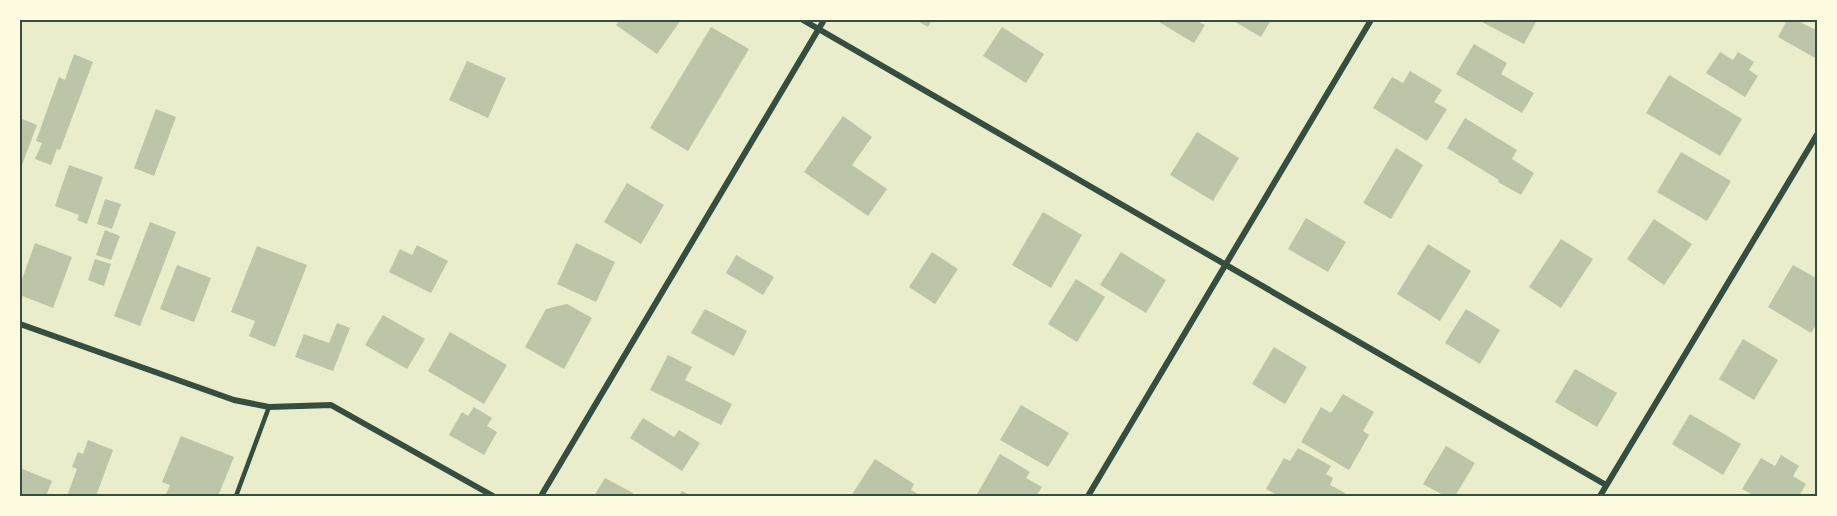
<svg xmlns="http://www.w3.org/2000/svg" width="1837" height="516" viewBox="0 0 1837 516" font-family="Mulish,sans-serif">
	<style>
		.building { fill: #bcc5a7 }
		.lines { fill: none; stroke-linecap: round; stroke-linejoin: round }
		.service { stroke: #344e41; stroke-width: 4.5 }
		.minor { stroke: #344e41; stroke-width: 6 }
		.neatline { fill: none; stroke: #344e41; stroke-width: 2 }
	</style>
	<rect width="100%" height="100%" fill="#e9edc9"/>
	<path class="building" d="M620 20H681L657 54 616 25Z
		M916 20H932L928 27Z
		M1160 20H1195L1205 25 1194 43 1159 22Z
		M1232 20H1271L1261 37Z
		M1478 20H1537L1524 44Z
		M1787 20H1796L1818 31 1817 59 1778 37Z
		M711 27 749 49 688 151 650 128Z
		M1002 27 1044 54 1026 83 983 56Z
		M1474 44 1507 63 1501 74 1534 93 1522 113 1456 74Z
		M1720 52 1733 60 1738 52 1754 62 1749 70 1758 76 1745 97 1706 73Z
		M74 54 93 62 60 150 57 149 51 165 35 159 42 143 36 141 59 77 65 80Z
		M467 61 506 78 488 118 449 100Z
		M1410 71 1442 90 1434 102 1447 109 1427 141 1373 108 1392 77 1403 83Z
		M1669 75 1742 119 1720 156 1646 113Z
		M156 109 176 117 154 176 134 168Z
		M843 116 872 137 852 165 887 189 868 216 804 172Z
		M20 118 37 125 22 165 20 164Z
		M1465 118 1517 150 1512 159 1534 173 1521 195 1498 182 1499 180 1447 148Z
		M1197 132 1239 158 1213 201 1170 175Z
		M1396 148 1423 165 1391 219 1363 203Z
		M1681 152 1731 181 1707 221 1657 192Z
		M69 165 103 177 87 224 77 220 79 215 55 206Z
		M627 183 664 205 641 244 604 222Z
		M105 199 121 204 112 229 97 224Z
		M1043 212 1082 235 1051 288 1012 265Z
		M1306 218 1346 242 1328 272 1288 249Z
		M1654 219 1692 244 1664 285 1627 259Z
		M150 222 176 232 140 326 114 316Z
		M105 230 120 236 111 260 96 255Z
		M1561 239 1593 259 1561 308 1529 287Z
		M35 243 72 257 53 308 20 295V285Z
		M576 243 615 262 596 302 557 284Z
		M1428 244 1471 271 1440 321 1397 294Z
		M417 245 448 261 431 293 389 272 400 249 412 255Z
		M257 246 307 265 275 347 249 336 255 321 231 312Z
		M932 252 958 269 935 304 909 287Z
		M1121 252 1166 280 1146 313 1100 285Z
		M736 255 774 277 763 295 726 273Z
		M95 259 111 264 104 286 88 280Z
		M177 265 211 278 194 322 160 309Z
		M1793 265 1818 279V322L1811 333 1768 307Z
		M1076 279 1105 297 1077 342 1048 324Z
		M567 304 592 318 564 369 525 347 546 309Z
		M705 309 747 331 734 356 691 333Z
		M1466 309 1500 330 1480 364 1445 343Z
		M383 315 425 339 407 369 365 345Z
		M337 323 350 328 333 371 295 357 304 334 329 343Z
		M450 332 507 365 484 404 428 371Z
		M1743 339 1778 360 1754 400 1719 379Z
		M1274 347 1307 367 1285 404 1252 384Z
		M668 355 692 367 685 380 732 404 721 425 650 390Z
		M1575 369 1617 393 1597 427 1555 402Z
		M1343 394 1374 412 1363 431 1369 435 1349 470 1301 442 1321 407 1331 413Z
		M1021 405 1069 433 1048 467 1000 440Z
		M474 407 492 418 487 426 497 432 484 455 449 435 462 412 468 416Z
		M1690 414 1741 444 1723 475 1672 444Z
		M643 418 674 437 679 430 700 443 682 471 630 438Z
		M181 436 234 457 218 496H165L170 485 162 482Z
		M88 440 113 450 96 496H67L77 469 72 467 78 452 83 454Z
		M1446 446 1475 463 1455 496H1445L1423 484Z
		M1298 448 1331 466 1326 474 1333 478 1330 485 1345 493 1343 496H1279L1266 489 1284 458 1290 461Z
		M1000 454 1030 472 1026 478 1042 487 1036 496H976Z
		M1781 455 1799 466 1793 476 1806 484 1799 496H1755L1742 489 1761 458 1775 466Z
		M875 459 914 484 911 490 921 496H851Z
		M20 468 52 481 46 496H20Z
		M605 478 633 493 632 496H594Z
		M682 491 692 496H679Z"/>
	<g class="lines">
		<path class="service" d="M236 496 269 407"/>
		<path class="minor" d="M803 20 1606 485
			M20 324 234 400 269 407 331 405 493 496
			M541 496 824 20
			M1088 496 1371 20
			M1600 496 1818 133"/>
	</g>
	<rect width="1837" height="516" fill="none" stroke="#fefae0" stroke-width="42"/>
	<rect x="21" y="21" width="1795" height="474" class="neatline"/>
</svg>
